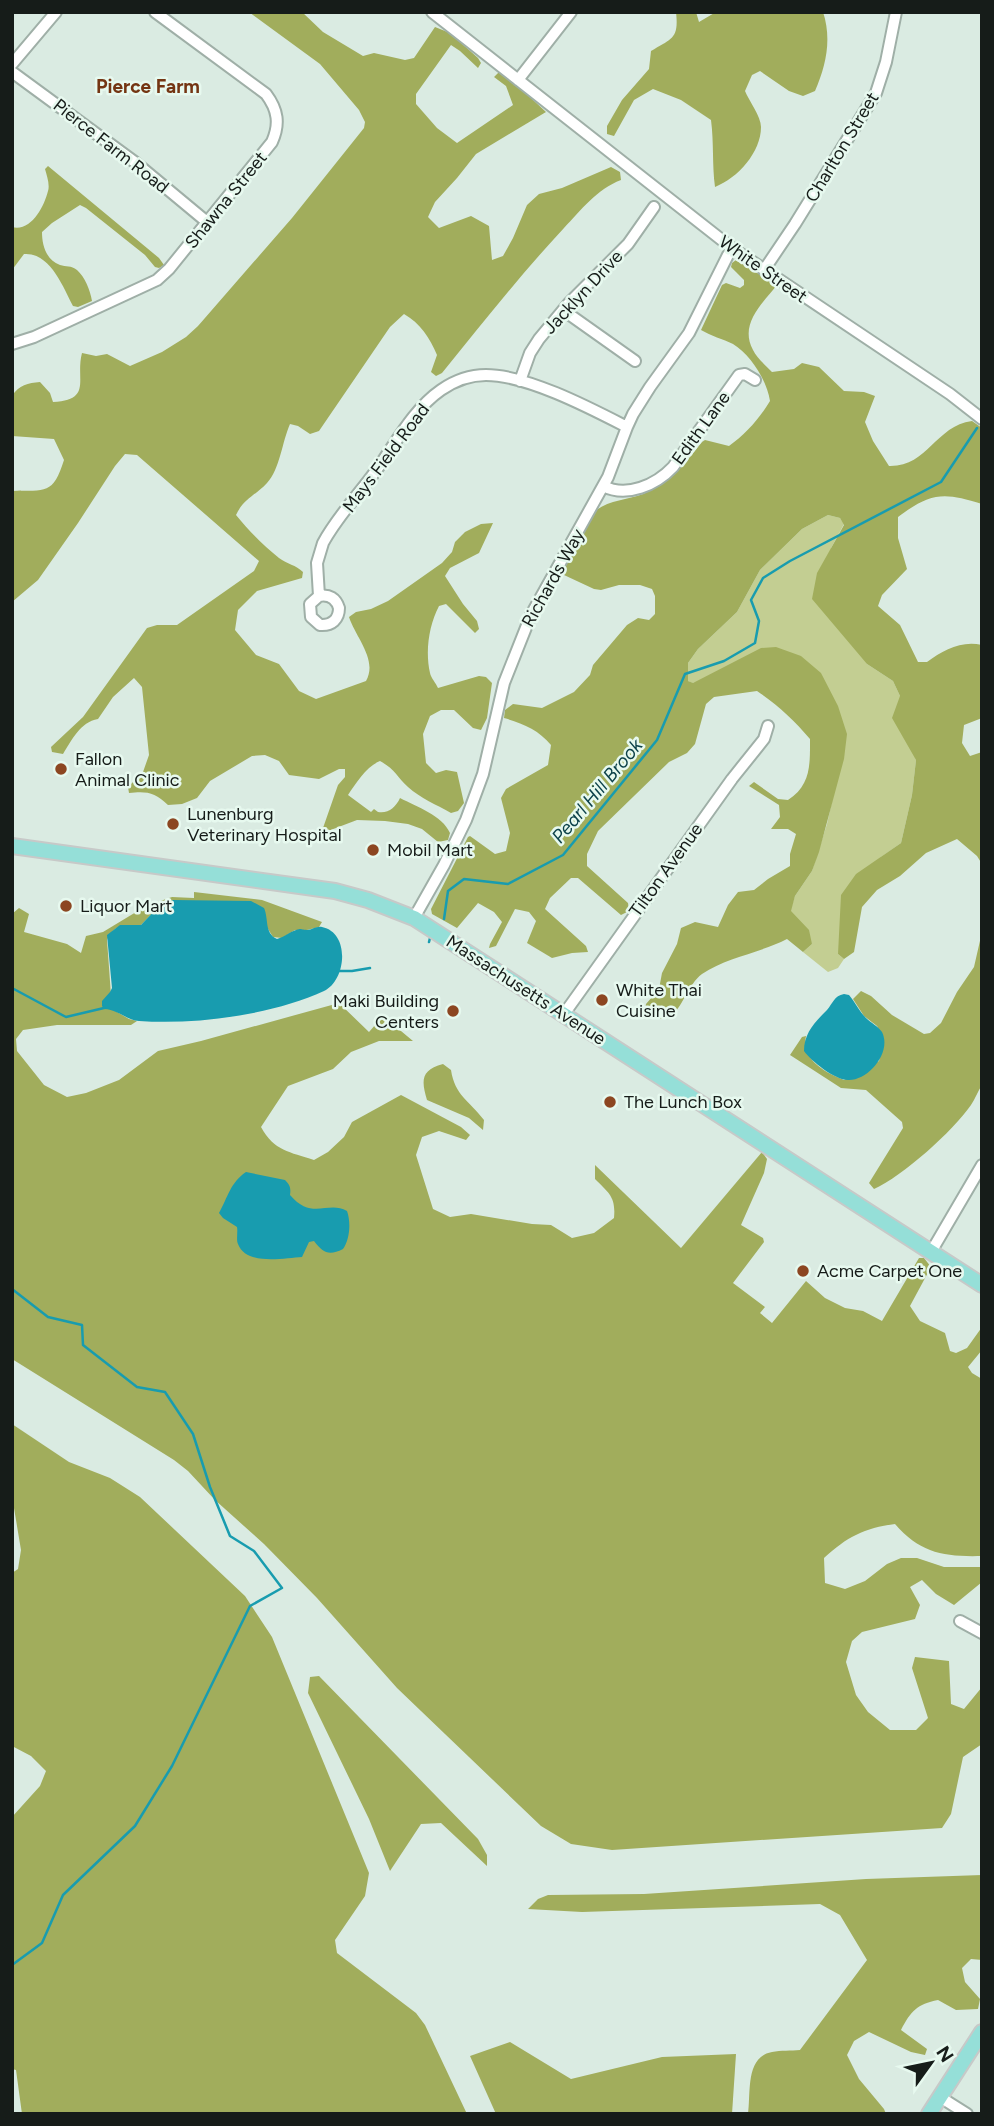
<svg xmlns="http://www.w3.org/2000/svg" width="994" height="2126" viewBox="0 0 994 2126" font-family="Figtree,sans-serif">
	<style>
		.green { fill: #c3ce92 }
		.forest { fill: #a1ad5c }
		.water { fill: #189caf }
		.lines { fill: none; stroke-linecap: round; stroke-linejoin: round }
		.stream { stroke: #189caf; stroke-width: 2.5 }
		.minor-casing { stroke: #9fafa7; stroke-width: 14 }
		.major-casing { stroke: #c7c9c8; stroke-width: 18 }
		.minor { stroke: #fff; stroke-width: 10 }
		.major { stroke: #95dfd8; stroke-width: 14 }
		.poi-dot { fill: #8c4621; stroke: #e7f9ef; stroke-width: 2.5 }
		.labels { text-anchor: middle; dominant-baseline: central; stroke-width: 5; stroke-linejoin: round; paint-order: stroke }
		.street-label { font-size: 18px; fill: #161c19; stroke: #e7f9ef }
		.poi-label { font-size: 18px; fill: #161c19; stroke: #e7f9ef; text-anchor: start }
		.neighbourhood-label { font-size: 19px; font-weight: bold; fill: #743513; stroke: #e7f9ef }
		.water-label { font-size: 19px; font-style: italic; fill: #0d424a; stroke: #e7f9ef }
	</style>
	<rect width="100%" height="100%" fill="#daebe2"/>
	<path class="green" d="M828 515 840 518 844 524 831 548 867 664 893 681 900 696 916 760 912 795 901 843 881 857 838 954 844 959 838 968 828 972 803 952 812 944 790 911 795 896 812 871 827 824 833 797 821 673 692 683 688 681V663L698 649 737 612 760 570 802 529Z"/>
	<path class="forest" d="M249 12H302L323 32 363 56 374 53 405 60 414 58 435 27 450 33 478 58 481 63 478 68 460 51 451 45 416 94V104L437 128 457 143 513 105 506 86 494 77 501 70 546 112 476 154 457 178 435 202 428 217 439 228 471 216 489 226 492 260 503 256 513 238 527 205 539 194 562 188 611 167 620 172 621 180C597 189 581 210 564 228 521 274 482 324 442 373L436 376 431 372 437 355C430 338 420 323 404 314L390 327 319 431 310 434 298 426 290 424C282 442 280 469 267 483 255 496 244 498 236 515 249 531 263 545 279 558 287 564 296 565 303 572L302 578 257 591 238 610 235 630 256 655 279 664 299 691 316 699 366 681C378 660 356 638 349 617L356 612 371 609 388 601 442 563 452 552 455 542 465 532 481 524 493 523 479 553 450 568 445 576 463 604 477 621 479 629 475 633 446 604 439 606C429 625 425 651 430 673 431 678 436 683 438 688L479 676 486 677 492 683 487 718 481 730 473 728 454 710H441L430 716 423 734 426 763 436 773 446 770 457 772 464 803 458 811 451 813C437 805 420 798 408 787 397 777 395 769 380 761 367 766 356 783 348 795L371 812 374 809 378 812C388 814 396 807 400 798 417 807 442 815 450 833L448 840 438 842 422 829 408 824 385 821 357 820 328 831 323 828 338 785 345 777V769H339L319 779 289 775 279 761 265 755 252 756 210 781 197 798 182 804 168 805C155 792 146 791 129 793L128 787 143 772 149 755 142 687 134 678 113 697 98 719C80 722 72 740 63 754L52 752 51 747 83 717 147 628 157 625H177L254 571 259 561 137 455 125 454 115 466 78 523 38 580 12 602V491C46 490 53 495 64 460L54 439 12 436V396C19 385 28 383 40 382L50 393 53 402C93 400 75 379 82 353L96 356 107 354 130 366 162 352 186 337 198 326 292 218 364 128 365 122 359 110 320 64Z
		M676 12H696L699 22 716 12H823C832 39 826 66 815 91L803 96 789 91 760 71 752 75 745 91C749 101 761 116 761 127 761 152 738 178 715 187 712 164 714 143 711 120L681 100 653 89 634 100 614 136 607 134V126L622 100 649 69 651 51C672 38 679 39 676 12Z
		M48 166 159 258 164 265 159 268 155 267 145 255 86 208 80 205 52 223 42 232C42 245 46 260 60 265 66 267 71 265 77 270 85 277 90 290 92 301L78 307 73 306C63 287 50 252 24 254L12 270V227C31 232 44 207 48 191 50 185 47 176 45 169Z
		M736 260 777 285C762 304 739 324 753 350 757 358 766 366 772 372L794 369 802 363 819 367 844 391 864 392 875 396 865 422 873 441 889 466C928 467 935 426 972 421L982 428V504C944 492 931 492 898 517V538L907 569 882 595 878 606 900 625 918 662H927C943 650 962 640 982 645V718L964 725 962 743 970 756 982 752V864L977 856 957 839 926 853 900 876 877 890 862 907 854 952 844 959 838 954 841 895 856 874 901 843 912 795 916 760 892 718 900 696 893 681 867 664 812 599 817 573 844 525 840 518 828 515 802 529 760 570 737 612 698 649 688 663V681L693 683 761 648 776 647 801 656 821 673 838 706 847 734 844 759 819 852 812 871 795 896 791 911 809 930 812 944 803 952 787 939C760 953 727 957 702 974 688 984 682 1010 669 1017 659 1022 652 1016 645 1010L646 1004 659 989 662 973 677 944 681 928 695 922 718 927 728 905 738 892 754 890 768 879 790 866V854L796 834 788 829H771L780 817 779 805 749 786 754 782 778 799 788 800C811 785 810 765 810 739 794 720 778 705 757 691L714 697 706 704 695 744 687 753 669 762 598 831 587 854V866L628 903 629 911 621 915 578 878H571L550 898 545 909 586 946 588 952 572 953 552 958 527 943 536 921 529 912 515 909 496 946 489 948 490 944 502 922 494 912 478 903 457 928 432 914 431 909 468 837 470 836 495 854 506 851 510 833 501 798 506 789 548 765 551 745C539 730 522 723 504 718L505 710 513 704 542 708 574 692 590 675 593 665 627 625 638 618 649 620 655 614V596L652 589 640 585H619L601 590 594 589 564 575 562 570 595 511C609 500 627 500 643 494 669 483 685 464 702 442L705 440 729 446C745 435 760 418 770 401 767 381 751 355 733 344 723 339 711 336 701 330L722 285 726 283 740 288 744 285V280L731 267 732 263Z
		M194 892 262 900 322 922 319 927 307 930H295L282 938 273 937 268 929 158 907 141 925C125 926 114 923 107 940L112 1009 129 1019 137 1021 131 1025H57L23 1030 16 1039 17 1051 44 1085 67 1097 86 1093 119 1080 158 1051 201 1041 339 1003 369 1032 383 1016 413 1041H379L351 1052 333 1069 288 1086 261 1127C274 1151 290 1152 314 1160L328 1152 344 1137 352 1122 401 1095 461 1127 470 1135 466 1140 439 1131 422 1137 416 1155 433 1209 450 1217 471 1214 532 1224 551 1225 572 1238 594 1233 614 1218C616 1197 609 1193 595 1179V1165L681 1248 762 1152 767 1159 764 1173 741 1225 763 1238 764 1242 733 1283 765 1307 760 1313 772 1323 806 1281 825 1298 845 1308 863 1311 882 1321 919 1258H924L931 1267 910 1306 920 1321 945 1333 950 1351 956 1353 967 1348 982 1327V1350L968 1367 972 1373 982 1379V1556C944 1557 920 1553 895 1524 864 1528 847 1537 824 1558L825 1583 845 1589 865 1581 887 1564 901 1558H917L944 1567H982V1582L954 1605 936 1594 922 1580 910 1587 920 1605 915 1619 862 1632 852 1641 846 1662 856 1695 868 1712 890 1730H916L928 1718 912 1668 915 1657 949 1661 951 1704 964 1709 982 1687V1744L963 1757 951 1814 942 1828 612 1850 571 1844 541 1826 397 1688 317 1598 264 1544 215 1500 188 1471 174 1460 12 1359V914L19 908 29 914 24 932 67 944 81 953 86 936 103 932 146 906 172 897 194 898Z
		M982 932V1085C978 1091 975 1099 971 1105 953 1131 903 1176 874 1189L869 1183 903 1128 902 1122 866 1090 841 1088 790 1055 802 1037 806 1036C801 1059 824 1072 844 1080L879 1061 884 1039 877 1026 864 1016 853 999 861 991 871 996 892 1015 924 1034 930 1033 941 1023 957 992 974 967Z
		M443 1064 451 1070C455 1096 469 1100 484 1120L483 1130 469 1118 427 1100C421 1080 421 1070 443 1064Z
		M12 1424 69 1462 110 1478 140 1497 245 1596 272 1637 369 1873 365 1896 335 1940 337 1953 416 2013 425 2025 467 2114H22L16 2070 12 2069V1817L40 1786 46 1771 31 1756 12 1746V1573L18 1569 21 1550 12 1496Z
		M319 1676 478 1839 487 1855V1866L441 1823 421 1824 390 1871 369 1819 308 1693 310 1677Z
		M982 1875V1960L971 1959 962 1968 965 1982 980 1999 978 2009 956 2010 938 2000C917 2004 911 2011 901 2030L927 2049 925 2055 911 2052 869 2032 854 2041 847 2055 859 2079 884 2109 886 2114H748C751 2093 745 2057 772 2052 781 2050 791 2051 800 2050L867 1960 840 1915 820 1904 582 1912 528 1909 538 1899 548 1895 644 1894 866 1879Z
		M510 2042 571 2079 662 2057 736 2054 732 2114H496L470 2056Z"/>
	<path class="water" d="M173 900 251 901 264 908C269 919 264 933 277 939 285 937 289 932 296 930 303 928 300 930 307 930 312 930 316 926 322 927 351 933 346 981 324 991 271 1015 197 1025 139 1021 126 1020 117 1009 104 1009L102 1006V1001L110 992 112 988 107 935 120 925H141L158 907Z
		M844 994 849 995C855 1002 859 1011 866 1018 871 1023 878 1026 882 1032 892 1052 869 1080 849 1080 836 1081 811 1061 804 1051 804 1033 815 1022 827 1010 833 1003 834 996 844 994Z
		M246 1172 285 1180C290 1185 291 1188 290 1195 312 1221 328 1200 347 1211 351 1222 350 1239 343 1249 329 1256 323 1253 314 1241L309 1242 302 1257C284 1258 246 1266 238 1244 236 1240 238 1232 237 1227L223 1218 219 1213C228 1197 230 1183 246 1172Z"/>
	<g class="lines">
		<path class="stream" d="M444 919 448 891 464 879 508 884 563 855 657 740 685 674 724 661 755 643 759 621 751 600 763 578 790 561 941 482 977 428
			M429 942 430 938
			M338 971H352L370 968
			M12 988 66 1017 104 1008
			M12 1289 48 1317 82 1325 83 1345 137 1387 165 1392 193 1434 210 1487 230 1536 254 1551 282 1588 250 1606 172 1766 135 1826 63 1895 42 1943 12 1965"/>
		<g class="minor-casing">
			<path id="minor" d="M432 12 732 248 950 394 982 419
				M12 64 56 12
				M12 72 136 163 207 222
				M518 80 571 12
				M764 270 795 224 876 93 886 62 896 12
				M563 310 635 361
				M12 344 34 337 157 280 169 269 272 142C280 124 278 110 266 94L155 12
				M520 381 530 353 539 339 569 303 628 244 654 207
				M603 486C627 498 656 485 673 467L739 375 745 374 755 380
				M319 596 310 604 311 617 320 625C332 626 339 619 339 608 336 598 329 594 319 596L317 563 323 543C338 515 362 491 380 465 398 439 415 408 441 390 454 381 470 375 486 375 527 375 590 408 627 427
				M414 918 444 865 466 820 483 774 504 683 531 615 608 477 627 427 633 414 650 387 689 333 728 255
				M564 1014 732 779 764 739 768 726
				M931 1252 982 1165
				M960 1621 982 1633
				M940 2097 967 2114"/>
		</g>
		<g class="major-casing">
			<path id="major" d="M12 846 335 891 368 900 414 918 982 1285
				M929 2114 982 2032"/>
		</g>
		<use href="#minor" class="minor"/>
		<use href="#major" class="major"/>
	</g>
	<g class="poi-dot">
		<circle cx="61" cy="769" r="7"/>
		<circle cx="173" cy="824" r="7"/>
		<circle cx="373" cy="850" r="7"/>
		<circle cx="66" cy="906" r="7"/>
		<circle cx="602" cy="1000" r="7"/>
		<circle cx="453" cy="1011" r="7"/>
		<circle cx="610" cy="1102" r="7"/>
		<circle cx="803" cy="1271" r="7"/>
	</g>
	<g class="labels">
		<g class="street-label">
			<text transform="translate(111 146) rotate(38)">Pierce Farm Road</text>
			<text transform="translate(842 147) rotate(-59)">Charlton Street</text>
			<text transform="translate(226 200) rotate(-51)">Shawna Street</text>
			<text transform="translate(763 269) rotate(35)">White Street</text>
			<text transform="translate(583 292) rotate(-47)">Jacklyn Drive</text>
			<text transform="translate(701 428) rotate(-54)">Edith Lane</text>
			<text transform="translate(386 458) rotate(-53)">Mays Field Road</text>
			<text transform="translate(553 578) rotate(-61)">Richards Way</text>
			<text transform="translate(666 870) rotate(-54)">Tilton Avenue</text>
			<text transform="translate(526 990) rotate(33)">Massachusetts Avenue</text>
		</g>
		<g class="poi-label">
			<text x="75" y="759">Fallon<tspan x="75" dy="21">Animal Clinic</tspan></text>
			<text x="187" y="814">Lunenburg<tspan x="187" dy="21">Veterinary Hospital</tspan></text>
			<text x="387" y="850">Mobil Mart</text>
			<text x="80" y="906">Liquor Mart</text>
			<text x="616" y="990">White Thai<tspan x="616" dy="21">Cuisine</tspan></text>
			<text x="439" y="1001" text-anchor="end">Maki Building<tspan x="439" dy="21">Centers</tspan></text>
			<text x="624" y="1102">The Lunch Box</text>
			<text x="817" y="1271">Acme Carpet One</text>
		</g>
		<g class="neighbourhood-label">
			<text x="148" y="86">Pierce Farm</text>
		</g>
		<g class="water-label">
			<text transform="translate(597 791) rotate(-50)">Pearl Hill Brook</text>
		</g>
	</g>
	<rect width="994" height="2126" fill="none" stroke="#161c19" stroke-width="28"/>
	<g transform="translate(931 2063) rotate(57)" stroke="#e7f9ef" stroke-width="5" paint-order="stroke">
	<path d="M0-5L12 26L0 18L-12 26Z" fill="#161c19"/>
	<text y="-10" font-size="19" font-weight="bold" text-anchor="middle" fill="#161c19">N</text>
	</g>
</svg>
